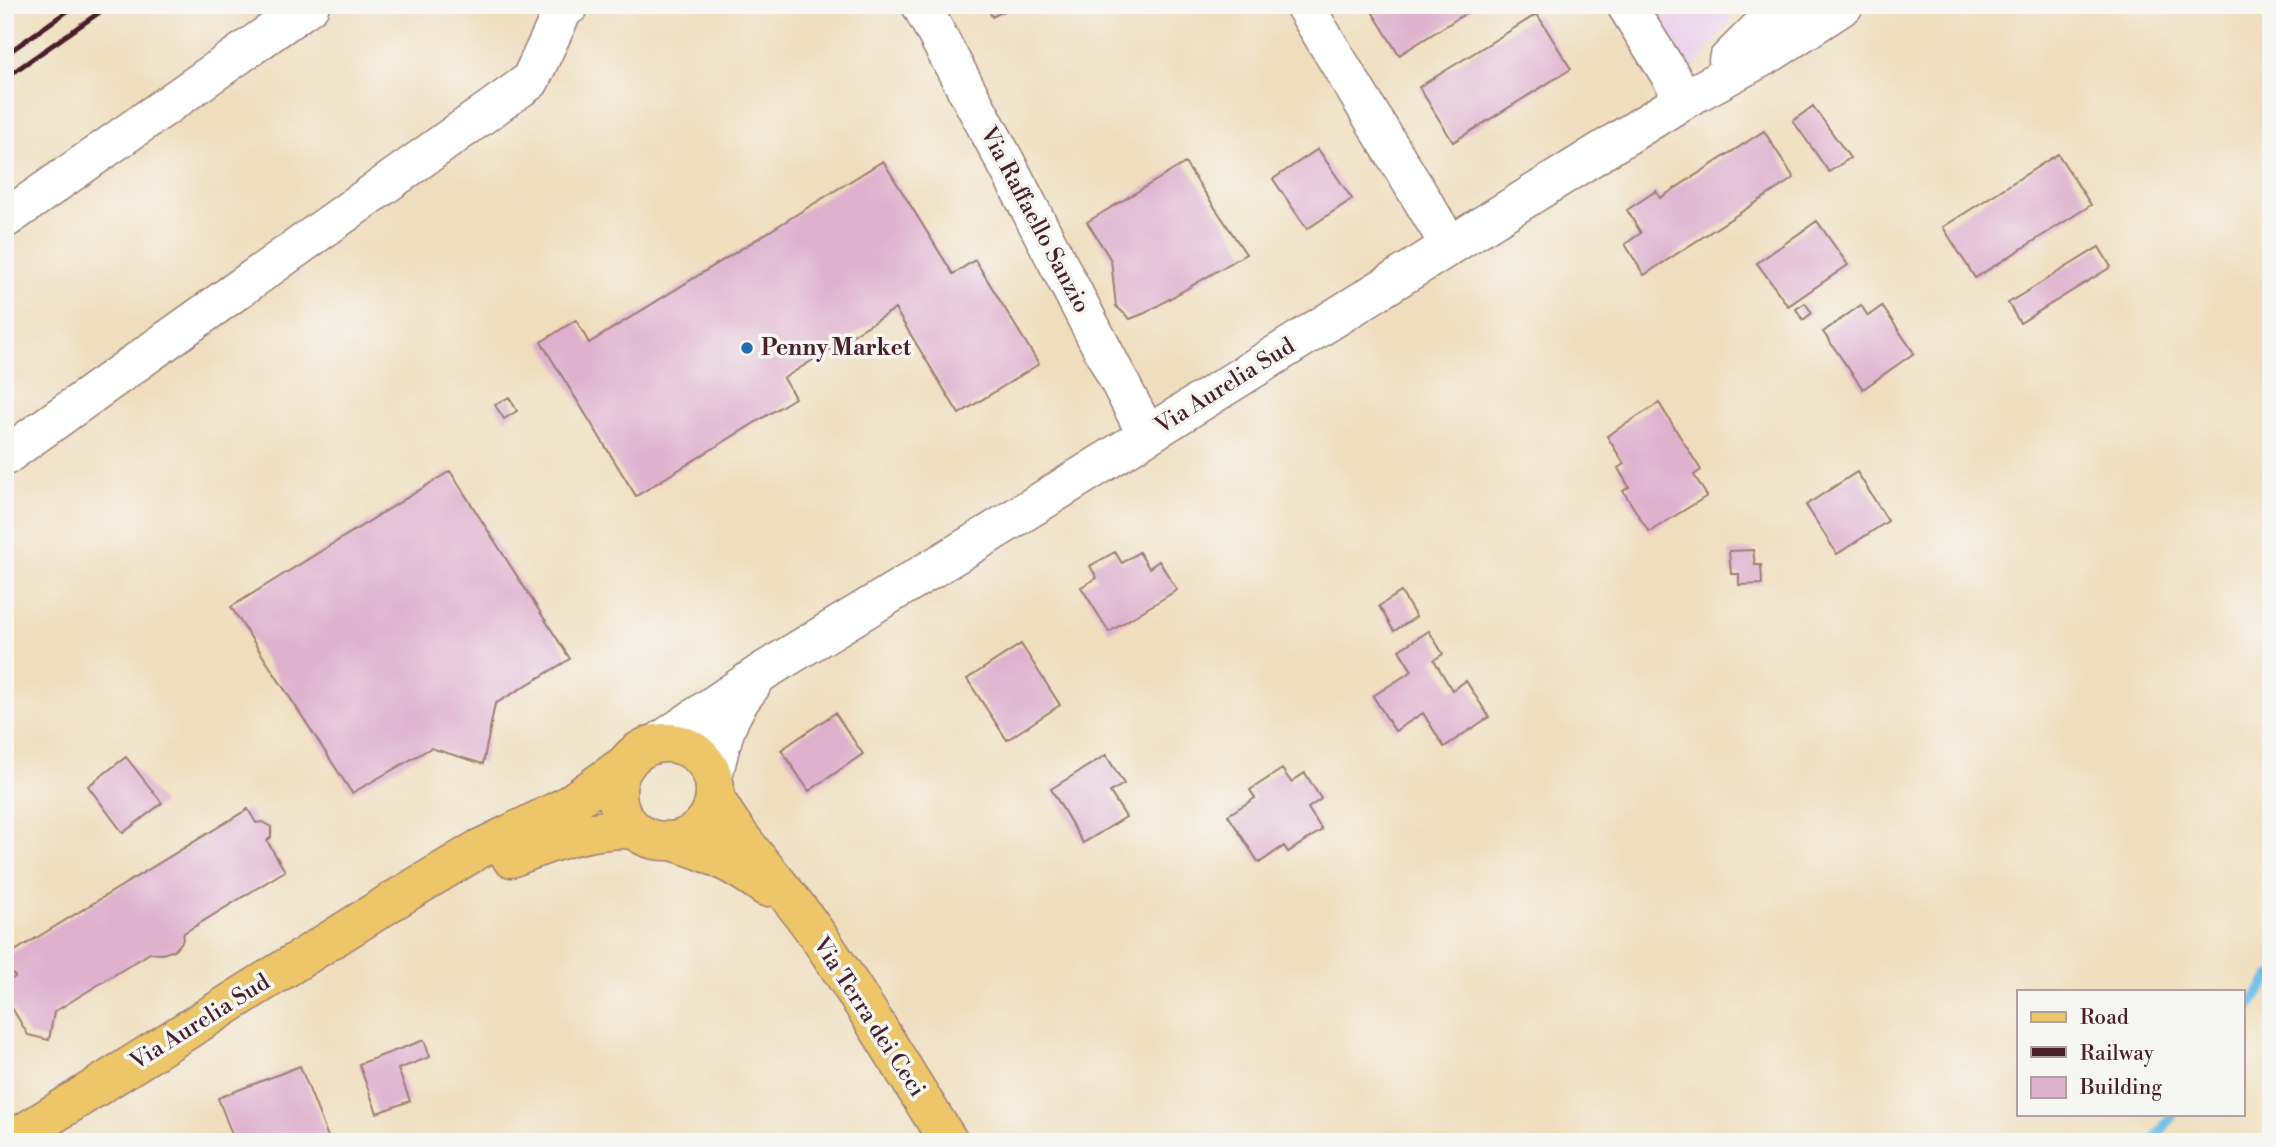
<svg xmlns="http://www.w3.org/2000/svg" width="2276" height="1147" viewBox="0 0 2276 1147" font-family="'Libre Bodoni',serif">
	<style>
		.built { fill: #ebd1eb }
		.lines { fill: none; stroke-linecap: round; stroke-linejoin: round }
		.stream { stroke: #6dbfe9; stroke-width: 10 }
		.building { fill: #deb1cd }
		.minor-casing { stroke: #9c7e74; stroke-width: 41 }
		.major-casing { stroke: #9c7e74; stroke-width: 41 }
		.minor { stroke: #fff; stroke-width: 38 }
		.major { stroke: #ecc669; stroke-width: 38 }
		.rail { stroke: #4a1f2b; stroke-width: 5 }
		.poi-dot { fill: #1f6fb2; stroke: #f6f6f2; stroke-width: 2.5 }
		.labels { text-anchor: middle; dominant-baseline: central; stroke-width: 7; stroke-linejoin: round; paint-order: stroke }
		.street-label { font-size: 23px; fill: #4a1f2b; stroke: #f6f6f2 }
		.poi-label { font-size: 23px; font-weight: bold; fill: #4a1f2b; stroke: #f6f6f2; text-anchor: start }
	</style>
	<rect width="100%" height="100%" fill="#f6f6f2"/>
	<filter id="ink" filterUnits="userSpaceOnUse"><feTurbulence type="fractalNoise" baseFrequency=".0143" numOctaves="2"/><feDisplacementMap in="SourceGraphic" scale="14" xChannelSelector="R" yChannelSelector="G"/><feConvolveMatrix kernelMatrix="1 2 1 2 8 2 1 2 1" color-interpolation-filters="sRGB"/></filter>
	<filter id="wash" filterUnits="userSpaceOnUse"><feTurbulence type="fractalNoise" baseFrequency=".00686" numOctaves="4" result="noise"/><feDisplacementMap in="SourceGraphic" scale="28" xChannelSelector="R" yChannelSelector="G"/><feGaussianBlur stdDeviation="1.57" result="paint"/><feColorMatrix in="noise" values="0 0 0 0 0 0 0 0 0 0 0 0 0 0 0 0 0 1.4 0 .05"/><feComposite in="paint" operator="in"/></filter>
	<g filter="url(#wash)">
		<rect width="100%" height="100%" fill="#efdebd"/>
		<path class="built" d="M1644 5H1742L1688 75Z"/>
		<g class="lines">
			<path class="stream" d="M2243 1015 2271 976
				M2153 1142 2173 1114"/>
		</g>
		<g id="blocks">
			<path class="building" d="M986 5H1016L992 17Z
				M1368 5H1479L1399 55Z
				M1537 14 1571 69 1453 142 1419 87Z
				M1813 106 1850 158 1829 172 1793 121Z
				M1764 131 1794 178 1644 275 1625 244 1641 233 1627 210 1656 191 1660 198Z
				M1318 149 1352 199 1307 229 1273 179Z
				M2058 154 2091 205 1975 278 1943 227Z
				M883 161 953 274 975 260 1039 364 959 414 895 309 784 378 795 398 636 496 541 342 576 320 589 343Z
				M1185 163 1246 254 1145 313 1130 319 1116 306 1111 260 1087 222Z
				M1817 221 1848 265 1788 306 1757 263Z
				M2099 247 2111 267 2020 323 2008 303Z
				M1805 303 1812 313 1803 320 1796 309Z
				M1861 305 1868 316 1882 306 1914 353 1863 389 1823 332Z
				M509 397 517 411 504 419 495 405Z
				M1659 403 1701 470 1694 475 1707 496 1649 532 1623 491 1629 487 1618 468 1624 464 1607 436Z
				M450 471 570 659 495 704 483 764 431 748 352 793 231 607Z
				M1857 472 1888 521 1837 554 1806 505Z
				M1753 550 1755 565H1761L1762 584 1739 585V574H1731L1729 551Z
				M1115 552 1122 563 1139 552 1149 568 1159 561 1177 590 1109 632 1081 587 1097 578 1090 566Z
				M1401 592 1416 617 1394 631 1379 606Z
				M1429 631 1443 654 1434 660 1452 690 1466 681 1489 717 1444 747 1423 713 1395 731 1373 696 1412 671 1399 650Z
				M1021 644 1060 705 1007 740 967 679Z
				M835 713 863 754 809 791 781 750Z
				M1106 755 1124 784 1110 792 1126 817 1083 843 1051 789Z
				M126 757 162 803 123 833 88 786Z
				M1282 769 1291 782 1305 773 1321 799 1308 808 1322 830 1288 852 1284 846 1259 863 1228 815 1255 798 1250 790Z
				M248 809 256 823 262 822 271 827V837L267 841 285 871 184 933 182 942 175 950 162 954 150 953 54 1012 49 1040 28 1035 5 996V983L15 977 5 962V957Z
				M424 1040 430 1057 398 1069 410 1101 377 1113 359 1064Z
				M300 1066 330 1142H235L218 1098Z"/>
		</g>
	</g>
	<g filter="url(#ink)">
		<use href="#blocks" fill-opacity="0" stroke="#9c7e74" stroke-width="2"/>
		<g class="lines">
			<g class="minor-casing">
				<path id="minor" d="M921 5 1006 163 1147 435
					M1304 5 1450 246
					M1626 5 1685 99
					M1728 60 1783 5
					M5 219 310 5
					M5 456 530 81 564 8 570 5
					M658 743 764 671 989 534 1685 99 1772 52 1844 5
					M713 777C721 741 727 714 751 686"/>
			</g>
			<g class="major-casing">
				<path id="major" d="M617 792a49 49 0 1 1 98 0a49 49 0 1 1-98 0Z
					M715 798C741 845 780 882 811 926 860 995 903 1070 949 1142
					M672 841C710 852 734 864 766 887
					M511 858C554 841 587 828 633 829
					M9 1142 391 902 479 849 567 806 627 763"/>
			</g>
			<use href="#minor" class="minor"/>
			<use href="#major" class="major"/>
			<path class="rail" d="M5 55 76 5
				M5 78 110 5"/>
		</g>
	</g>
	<circle class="poi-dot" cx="747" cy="348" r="7"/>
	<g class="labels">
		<g class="street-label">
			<text transform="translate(1035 220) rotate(62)">Via Raffaello Sanzio</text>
			<text transform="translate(1225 386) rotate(-32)">Via Aurelia Sud</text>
			<text transform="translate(869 1017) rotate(57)">Via Terra dei Ceci</text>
			<text transform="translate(200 1022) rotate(-32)">Via Aurelia Sud</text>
		</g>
		<g class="poi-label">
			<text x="761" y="348">Penny Market</text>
		</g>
	</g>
	<rect width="2276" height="1147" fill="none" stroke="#f6f6f2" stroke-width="28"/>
	<rect x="2017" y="990" width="228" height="126" fill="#f6f6f2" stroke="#b1a0a2" stroke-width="2"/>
	<rect x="2031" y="1012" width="35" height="10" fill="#ecc669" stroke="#b1a0a2" stroke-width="2"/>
	<text x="2080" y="1024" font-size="21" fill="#4a1f2b">Road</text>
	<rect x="2031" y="1047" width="35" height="10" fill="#4a1f2b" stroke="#b1a0a2" stroke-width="2"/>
	<text x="2080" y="1060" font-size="21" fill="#4a1f2b">Railway</text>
	<rect x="2031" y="1077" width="35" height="21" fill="#deb1cd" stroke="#b1a0a2" stroke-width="2"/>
	<text x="2080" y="1094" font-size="21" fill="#4a1f2b">Building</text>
</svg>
